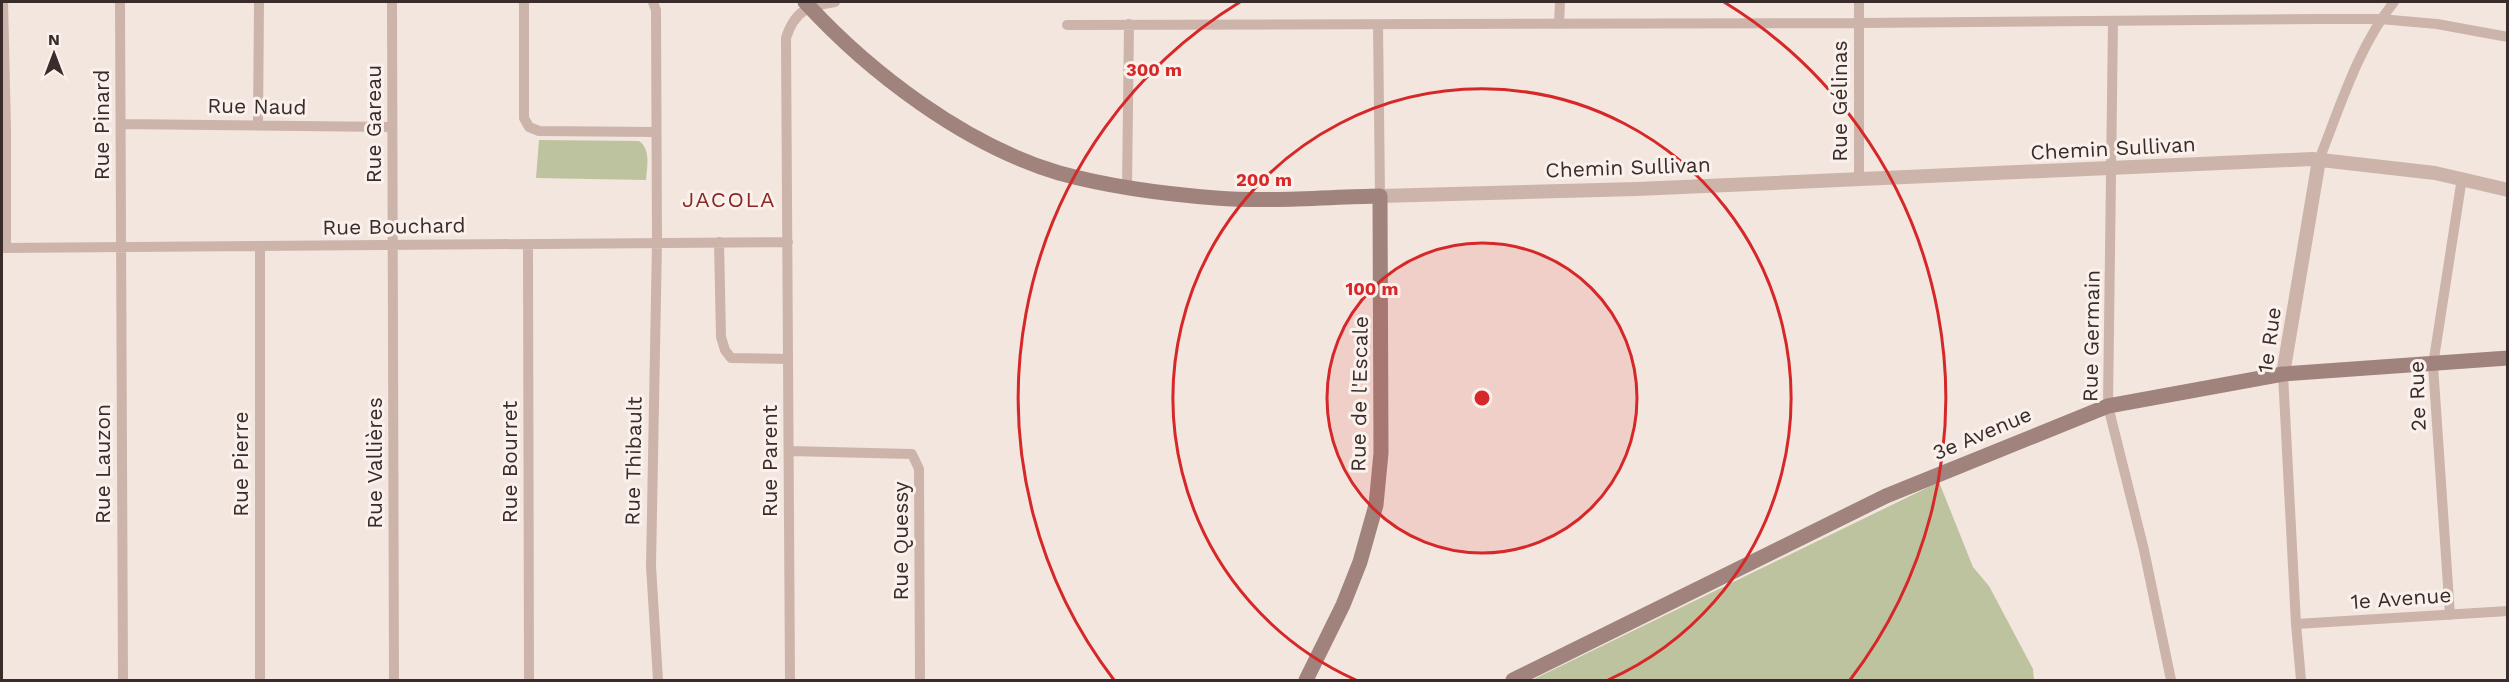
<svg xmlns="http://www.w3.org/2000/svg" width="2509" height="682" viewBox="0 0 2509 682" font-family="'Work Sans',sans-serif">
	<style>
		.green { fill: #bdc39f }
		.lines { fill: none; stroke-linecap: round; stroke-linejoin: round }
		.minor { stroke: #ccb4ab; stroke-width: 10 }
		.tertiary { stroke: #ccb4ab; stroke-width: 14 }
		.secondary { stroke: #a0837c; stroke-width: 15 }
		.ring { fill: none; stroke: #d62828; stroke-width: 3 }
		.labels { text-anchor: middle; dominant-baseline: central; stroke-width: 6; stroke-linejoin: round; paint-order: stroke }
		.street-label { font-size: 21px; fill: #392c2a; stroke: #faf1ec }
		.neighbourhood-label { font-size: 22px; letter-spacing: 1.5px; fill: #892923; stroke: #faf1ec }
		.centre { fill: #d62828; stroke: #faf1ec; stroke-width: 3 }
		.ring-label { font-size: 18px; text-anchor: middle; font-weight: bold; fill: #d62828; stroke: #faf1ec; stroke-width: 6; stroke-linejoin: round; paint-order: stroke }
	</style>
	<rect width="100%" height="100%" fill="#f3e6df"/>
	<path class="green" d="M539 140 639 141C651 149 647 167 646 180L536 178Z
		M1939 482 1973 567 1989 586 2033 669 2034 680H1532Z"/>
	<g class="lines">
		<path class="minor" d="M3 2 6 129V248
			M120 2 123 680
			M392 2 394 680
			M524 2V118L529 127 539 131 655 132
			M653 2 656 10 657 242 651 566 658 680
			M1859 2V179
			M2113 21 2108 406 2144 550 2171 680
			M1559 24 1560 2
			M1067 25 1859 23 2321 19H2380L2437 24 2508 37
			M1378 25 1380 196
			M121 124 392 127
			M258 125 259 2
			M2319 160C2340 107 2358 47 2394 2
			M1127 188 1129 24
			M719 242 721 337 725 350 731 358 788 359
			M528 244 529 680
			M260 247V680
			M2 248 788 242
			M2283 374 2296 624 2301 680
			M789 451 912 454 919 469 920 680
			M2450 615 2433 365 2462 178
			M2296 624 2508 611
			M790 680 786 38C795 10 808 6 835 2"/>
		<path class="tertiary" d="M1380 196 1637 189 2312 159 2435 173 2508 190
			M2283 374 2319 160"/>
		<path class="secondary" d="M805 2C870 73 965 145 1059 173 1110 187 1164 194 1216 198 1271 202 1326 197 1380 196L1381 453 1376 505 1360 562 1343 605 1306 680
			M1513 680 1886 496 2108 406 2283 374 2508 358"/>
	</g>
	<circle cx="1482" cy="398" r="155" fill="#d62828" fill-opacity=".12"/>
	<g class="ring">
		<circle cx="1482" cy="398" r="155"/>
		<path d="M1356 680A309 309 0 1 1 1608 680"/>
		<path d="M1114 680A464 464 0 0 1 1240 2M1724 2A464 464 0 0 1 1850 680"/>
	</g>
	<g class="labels">
		<g class="street-label">
			<text transform="translate(1839 101) rotate(-90)">Rue Gélinas</text>
			<text transform="translate(257 106) rotate(1)">Rue Naud</text>
			<text transform="translate(373 124) rotate(-90)">Rue Gareau</text>
			<text transform="translate(101 125) rotate(-90)">Rue Pinard</text>
			<text transform="translate(2113 148) rotate(-3)">Chemin Sullivan</text>
			<text transform="translate(1628 167) rotate(-2)">Chemin Sullivan</text>
			<text transform="translate(394 226) rotate(-1)">Rue Bouchard</text>
			<text transform="translate(2091 336) rotate(-89)">Rue Germain</text>
			<text transform="translate(2269 340) rotate(-82)">1e Rue</text>
			<text transform="translate(1359 394) rotate(-89)">Rue de l'Escale</text>
			<text transform="translate(2417 396) rotate(-92)">2e Rue</text>
			<text transform="translate(1982 433) rotate(-23)">3e Avenue</text>
			<text transform="translate(633 461) rotate(-89)">Rue Thibault</text>
			<text transform="translate(769 461) rotate(-90)">Rue Parent</text>
			<text transform="translate(509 462) rotate(-90)">Rue Bourret</text>
			<text transform="translate(374 463) rotate(-90)">Rue Vallières</text>
			<text transform="translate(102 464) rotate(-90)">Rue Lauzon</text>
			<text transform="translate(240 464) rotate(-90)">Rue Pierre</text>
			<text transform="translate(900 541) rotate(-90)">Rue Quessy</text>
			<text transform="translate(2401 598) rotate(-4)">1e Avenue</text>
		</g>
		<g class="neighbourhood-label">
			<text x="729" y="199">JACOLA</text>
		</g>
	</g>
	<circle cx="1482" cy="398" r="9" class="centre"/>
	<g class="ring-label">
		<text x="1154" y="76">300 m</text>
		<text x="1264" y="186">200 m</text>
		<text x="1372" y="295">100 m</text>
	</g>
	<rect width="2509" height="682" fill="none" stroke="#392c2a" stroke-width="6"/>
	<g transform="translate(54 54)" stroke="#faf1ec" stroke-width="4.5" paint-order="stroke">
	<path d="M0-4.5L10 22L0 15L-10 22Z" fill="#392c2a"/>
	<text y="-9" font-size="16" font-weight="bold" text-anchor="middle" fill="#392c2a">N</text>
	</g>
</svg>
